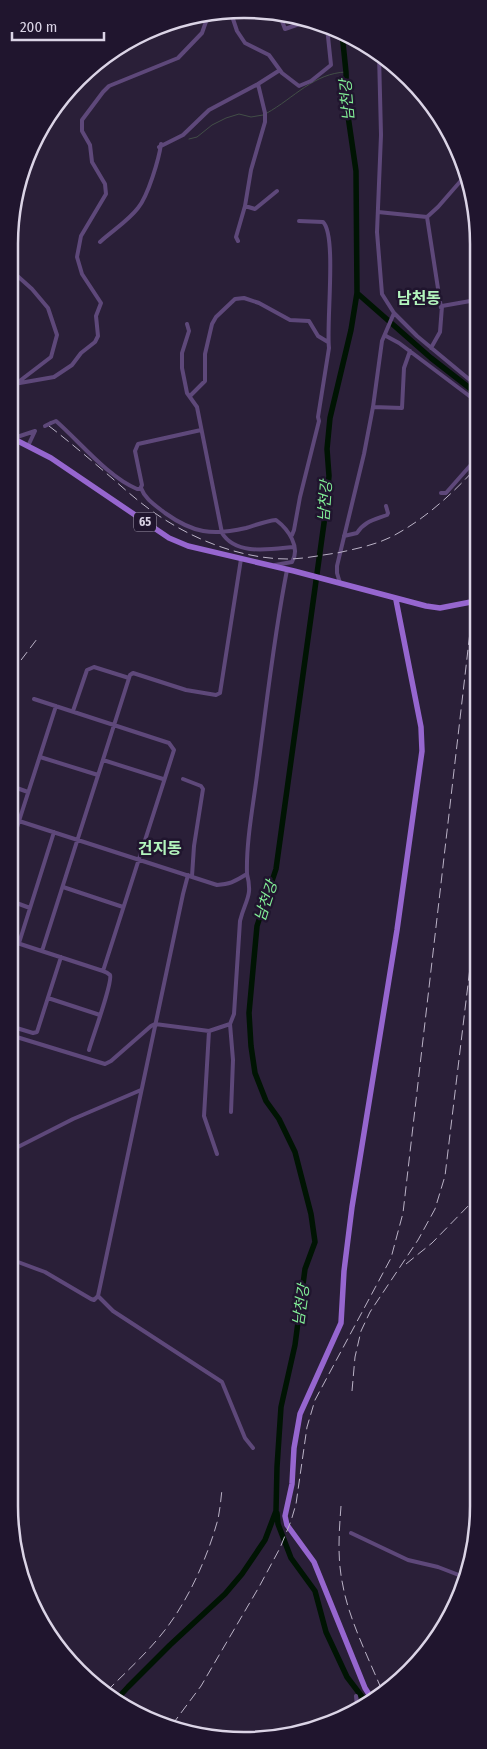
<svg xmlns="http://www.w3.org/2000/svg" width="487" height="1749" viewBox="0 0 487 1749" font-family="'Fira Sans Condensed','Noto Sans KR',sans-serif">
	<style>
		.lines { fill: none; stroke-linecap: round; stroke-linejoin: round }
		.stream { stroke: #424e47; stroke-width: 1 }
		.river { stroke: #001403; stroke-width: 5.5 }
		.street { stroke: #5e487a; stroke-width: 4 }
		.primary { stroke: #9666cf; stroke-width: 5.5 }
		.rail { stroke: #bbb3c7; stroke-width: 1; stroke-dasharray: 10 5; stroke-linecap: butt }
		.street-bridge { stroke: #5e487a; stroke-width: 4 }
		.labels { text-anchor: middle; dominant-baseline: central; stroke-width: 5; stroke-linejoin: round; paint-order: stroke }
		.shield { fill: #20152e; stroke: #a39baf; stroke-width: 1 }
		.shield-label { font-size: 12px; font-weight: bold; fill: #dbd4e6 }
		.water-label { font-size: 15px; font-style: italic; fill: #82ee97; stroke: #20152e }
		.quarter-label { font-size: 16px; font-weight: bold; fill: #b3f5bd; stroke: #20152e }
		.rim { fill: none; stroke: #dbd4e6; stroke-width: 2.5 }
	</style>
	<rect width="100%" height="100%" fill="#2a1f38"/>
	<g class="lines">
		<path class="stream" d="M267 113C294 98 314 73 346 72
			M189 139 197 137 212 125 226 118 239 114 251 117 263 115"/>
		<path class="river" d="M357 293 431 358 476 393
			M277 1513 278 1524 291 1558 315 1591 326 1632 347 1677 366 1702
			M117 1699 128 1687 170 1645 225 1594 242 1574 265 1540 276 1511 277 1467 281 1407 295 1345 305 1269 315 1242 311 1214 295 1152 279 1119 266 1101 255 1073 251 1046 249 1013 257 926 276 869 325 516 329 476 327 449 330 418 351 330 357 293 356 171 347 109 346 72 342 33"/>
		<path class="street" d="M231 13 237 31 245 43 269 55 282 73 299 86 311 81 331 65 327 27
			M279 13 285 29 302 23V18
			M379 54 381 135 377 232 382 294 394 313 417 336 476 385
			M381 63 389 62
			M159 147 183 135 209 110 258 84 280 70
			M245 206 255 209 277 191
			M378 212 427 217 441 308
			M427 217 438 207 465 176
			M238 241 236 237 245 206 251 170 265 122V113L258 84
			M100 242C112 231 128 221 138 208 148 196 159 159 161 144
			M13 272 32 289 48 308 57 335 51 357 17 383
			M187 324 189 331 182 353V368L187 393 197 407 222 533C236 556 271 549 294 547
			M385 334 386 336 399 343 476 401
			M431 348 440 332 442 306 476 300
			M14 384 54 377 72 365 81 353 95 342 98 336 96 316 101 303 82 274 77 257 81 236 106 194 105 184 92 162 90 145 82 131V120L103 92 109 86 178 58 202 33 209 13
			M190 396 205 381V354L212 324 216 317 235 299 244 298 259 303 290 320 309 321 318 336 328 342
			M373 407 402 408 404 368 410 351
			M51 423 56 421C80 442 108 477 137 489H140L142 485 135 451 138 444 201 430
			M14 438 35 431 28 446
			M141 488C145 499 155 505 165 513 193 533 212 536 246 528 256 525 266 521 276 520 288 529 301 547 292 562L275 565
			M441 493H446L476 459
			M292 535 294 530 300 497 319 421 318 417 329 348C326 324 337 235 323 222L299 221
			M344 536 357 533C365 521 374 520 387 515L388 513 386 506
			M340 583 337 573V566L364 454 373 407 382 341 394 313
			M56 706 19 821 217 885C232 884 235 881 247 874 246 839 254 802 258 767 267 701 274 635 287 570
			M73 711 87 670 94 667 129 678
			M40 757 98 775
			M103 760 163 779
			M183 779 201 786 203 789 194 846 192 876
			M11 786 28 792
			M11 847 19 821
			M63 887 123 907
			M11 901 30 908
			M11 941 103 971 174 750 169 743 34 699
			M19 943 54 832
			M42 951 130 675 133 673 186 690 216 695 220 693 241 559
			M48 998 100 1015
			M230 1024 233 1060 231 1112
			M10 1026 33 1033 37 1032 61 957
			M209 1031 204 1116 217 1154
			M10 1035 105 1064 111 1061 151 1026 155 1024 209 1031 230 1024 234 1014 240 921C245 900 253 897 247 874
			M89 1050C92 1039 113 982 110 975 108 973 106 972 103 971
			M10 1151 73 1119 141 1090
			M10 1259 45 1272 91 1299 94 1300 98 1296 183 894 188 875
			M98 1296 113 1311 222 1382 245 1438 253 1448
			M351 1533 408 1560 438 1567 464 1577
			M356 1696 357 1706"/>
		<path class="primary" d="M12 438 51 458 169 538 188 546 294 571 426 606 440 608 476 601
			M372 1699 365 1688 314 1562 287 1525 285 1516 292 1484 294 1448 300 1414 341 1323 344 1271 352 1207 397 930 422 751 421 727 396 600"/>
		<path class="rail" d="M49 426C71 443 92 461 113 479 130 494 147 509 167 521 202 543 246 559 288 559 304 559 321 555 337 553 355 549 375 545 391 537 424 520 451 495 476 468
			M12 672 37 639
			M406 1264 432 1243 474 1200
			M352 1391 355 1357 361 1331 370 1312 418 1240 435 1209 445 1176 475 926
			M341 1506C339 1533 337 1559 343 1586 349 1620 370 1661 383 1693
			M107 1691C127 1671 148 1652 165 1630 189 1599 208 1556 218 1519 220 1509 221 1499 222 1489
			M172 1725 201 1686 259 1587 280 1548 291 1521 296 1504 307 1427 315 1400 391 1258 403 1213 476 580"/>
		<path class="street-bridge" d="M45 426 51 423"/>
	</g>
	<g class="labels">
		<rect class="shield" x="134" y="512.5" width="22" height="19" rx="4"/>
		<g class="shield-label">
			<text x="145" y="522">65</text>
		</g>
		<g class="water-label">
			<text transform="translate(347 100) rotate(-95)">남천강</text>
			<text transform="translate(325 501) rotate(-86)">남천강</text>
			<text transform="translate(266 901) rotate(-72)">남천강</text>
			<text transform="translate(301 1305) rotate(-82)">남천강</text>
		</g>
		<g class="quarter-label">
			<text x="419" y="298">남천동</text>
			<text x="160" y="848">건지동</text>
		</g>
	</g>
	<path d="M0 0H487V1749H0ZM244 18H244A226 226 0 0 1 470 244V1506A226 226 0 0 1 244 1732H244A226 226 0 0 1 18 1506V244A226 226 0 0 1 244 18Z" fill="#20152e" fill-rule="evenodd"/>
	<path class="rim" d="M244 18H244A226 226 0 0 1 470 244V1506A226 226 0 0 1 244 1732H244A226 226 0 0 1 18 1506V244A226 226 0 0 1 244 18Z"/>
	<path d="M12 32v8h92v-8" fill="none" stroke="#dbd4e6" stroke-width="2.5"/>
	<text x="20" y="32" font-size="15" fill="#dbd4e6" stroke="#20152e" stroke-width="4" paint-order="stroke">200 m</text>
</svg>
